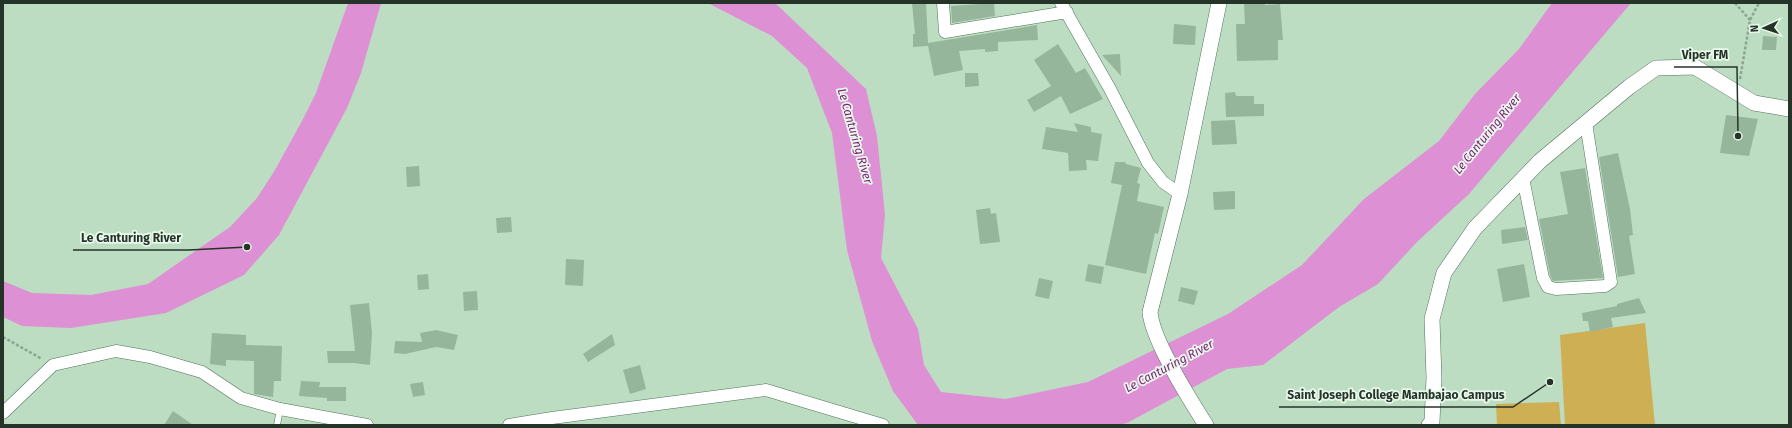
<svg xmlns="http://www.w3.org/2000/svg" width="1792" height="428" viewBox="0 0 1792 428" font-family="'Fira Sans',sans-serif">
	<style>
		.green { fill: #ceaf53 }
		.water { fill: #de90d4 }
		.building { fill: #96b69c }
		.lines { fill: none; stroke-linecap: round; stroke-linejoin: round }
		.service-casing { stroke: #53725a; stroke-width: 7 }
		.minor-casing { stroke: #53725a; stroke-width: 13 }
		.tertiary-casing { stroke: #53725a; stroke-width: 16 }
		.path { stroke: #8ba590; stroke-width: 2.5; stroke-dasharray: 3 2; stroke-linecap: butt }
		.service { stroke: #fff; stroke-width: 6 }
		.minor { stroke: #fff; stroke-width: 12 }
		.tertiary { stroke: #fff; stroke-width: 15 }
		.labels { text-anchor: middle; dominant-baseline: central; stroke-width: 3.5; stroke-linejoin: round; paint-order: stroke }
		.water-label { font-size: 12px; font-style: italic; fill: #7c2276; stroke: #e8f9eb }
		.leader { fill: none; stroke: #263329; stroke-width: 1.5 }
		.callout-dot { fill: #263329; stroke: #e8f9eb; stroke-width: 1.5 }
		.callout-label { font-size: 12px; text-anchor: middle; font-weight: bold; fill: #263329; stroke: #e8f9eb; stroke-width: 3.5; stroke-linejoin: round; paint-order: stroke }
	</style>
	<rect width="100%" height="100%" fill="#bcddc2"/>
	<path class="green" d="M1645 323 1655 425H1565L1560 335Z
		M1559 402 1561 425H1497L1496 404Z"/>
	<path class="water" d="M348 3H381L361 73 347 108 279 235 244 275 166 313 71 328 22 326 3 317V281L32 293 91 295 148 284 230 227 257 198 275 170 302 121 316 93Z
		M708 3H775L866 89 877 136 885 215 881 258 918 329 924 365 941 392 1006 399 1088 382 1228 314 1302 265 1364 199 1439 141 1475 94 1519 49 1552 3H1631L1469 194 1417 242 1378 284 1339 307 1263 365 1227 369 1127 423 1117 425H918L893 391 872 341 847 250 832 133 807 68 772 36Z"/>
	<path class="building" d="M912 3H926L928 43 1037 25 1038 40 998 42V51L985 52V49L959 51 963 70 934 76 928 46 913 47V34H915Z
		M994 3 995 16 952 23 951 6Z
		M1265 3V5L1280 4 1283 40H1278V60L1237 61 1236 24H1245L1244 4Z
		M1174 24 1196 26 1195 45 1173 44Z
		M1763 36 1777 37 1776 50H1762Z
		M1058 44 1076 73 1085 68 1103 99 1070 114 1061 96 1034 112 1027 100 1051 86 1034 60Z
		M1120 54 1121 76 1102 55Z
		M965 73H978L979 86 965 87Z
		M1235 92 1236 96H1254V104H1264V116L1226 117 1225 93Z
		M1726 115 1758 119 1749 156 1720 153Z
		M1235 120 1237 144 1212 145 1211 121Z
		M1074 123 1091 127V132L1102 134 1098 161 1086 160 1087 170 1069 171 1068 153 1042 149 1046 127 1078 132Z
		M1618 153 1630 209 1633 235 1629 236 1635 274 1618 277 1599 157Z
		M1115 162H1125L1126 164 1141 168 1137 183 1140 184 1137 201 1164 207 1158 234 1155 233 1146 274 1105 265 1122 185 1111 183Z
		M419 166 420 186 407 187 406 167Z
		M1585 168 1603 278 1553 281 1550 275 1539 219 1568 214 1560 172Z
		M1235 191V209L1214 210 1213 192Z
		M990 208 991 214 996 213 1000 242 980 244 976 210Z
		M511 217 512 232 497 233 496 218Z
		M1525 227 1528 240 1502 244 1501 230Z
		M566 259 584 260 583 286 565 285Z
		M1088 264 1104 267 1101 284 1085 281Z
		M1524 264 1530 297 1503 302 1497 269Z
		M428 274 429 289 418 290 417 275Z
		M1039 278 1053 281 1049 299 1035 296Z
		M1181 287 1198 291 1194 305 1178 301Z
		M477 291 478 310 464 311 463 292Z
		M1639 298 1646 313 1611 318 1613 327 1590 332 1588 321H1583L1582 313 1617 306V304Z
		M369 303 372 333 370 365 353 363H328L327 351H355L350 305Z
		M436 330 458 335 454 350 436 347 405 354 394 353 395 341 422 342 420 333Z
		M212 333 246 335V345L282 346 281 381H274L273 397 254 394V361L226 360V366L210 364Z
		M612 334 615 345 588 362 583 354Z
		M640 365 646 389 630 394 623 370Z
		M301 381 320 382 319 387H346V401H327V398L299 396Z
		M423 382 425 395 413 397 410 384Z
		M173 411 193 425H164Z"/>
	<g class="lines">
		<g class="service-casing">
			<path id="service" d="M277 425 280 409"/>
		</g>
		<g class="minor-casing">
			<path id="minor" d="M943 3 945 32 1067 12
				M1061 3 1110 89 1148 163 1163 182 1180 194
				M1523 178 1543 278 1548 287 1556 289 1605 286 1611 282 1586 123
				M3 413 53 365 116 351 150 357 202 372 241 398 280 409 367 425
				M509 425 552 418 766 390 883 425"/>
		</g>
		<g class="tertiary-casing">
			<path id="tertiary" d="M1206 425C1190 400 1152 339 1150 312L1180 194 1219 3
				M1429 425 1432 422 1434 378 1432 319 1444 273 1475 228 1540 161 1629 87 1656 68 1695 67 1754 103 1789 109"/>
		</g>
		<path class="path" d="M1735 3 1750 20
			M1740 79 1750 20 1759 3
			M3 337 42 359"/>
		<use href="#service" class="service"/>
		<use href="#minor" class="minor"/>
		<use href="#tertiary" class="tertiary"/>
	</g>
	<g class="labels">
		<g class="water-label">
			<text transform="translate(1487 134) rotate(-51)">Le Canturing River</text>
			<text transform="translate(855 136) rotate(74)">Le Canturing River</text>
			<text transform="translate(1169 366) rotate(-28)">Le Canturing River</text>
		</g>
	</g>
	<path class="leader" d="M1738 136L1737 67H1674M247 247L189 250H73M1550 382L1513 407H1279"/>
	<g class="callout-dot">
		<circle cx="1738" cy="136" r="4"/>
		<circle cx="247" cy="247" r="4"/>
		<circle cx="1550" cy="382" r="4"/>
	</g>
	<g class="callout-label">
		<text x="1705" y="59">Viper FM</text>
		<text x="131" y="242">Le Canturing River</text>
		<text x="1396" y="399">Saint Joseph College Mambajao Campus</text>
	</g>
	<rect width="1792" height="428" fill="none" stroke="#263329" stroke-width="8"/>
	<g transform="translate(1764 28) rotate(267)" stroke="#e8f9eb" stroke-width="3" paint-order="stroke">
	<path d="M0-3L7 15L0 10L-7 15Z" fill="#263329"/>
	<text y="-6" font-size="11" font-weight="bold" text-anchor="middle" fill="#263329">N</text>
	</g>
</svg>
